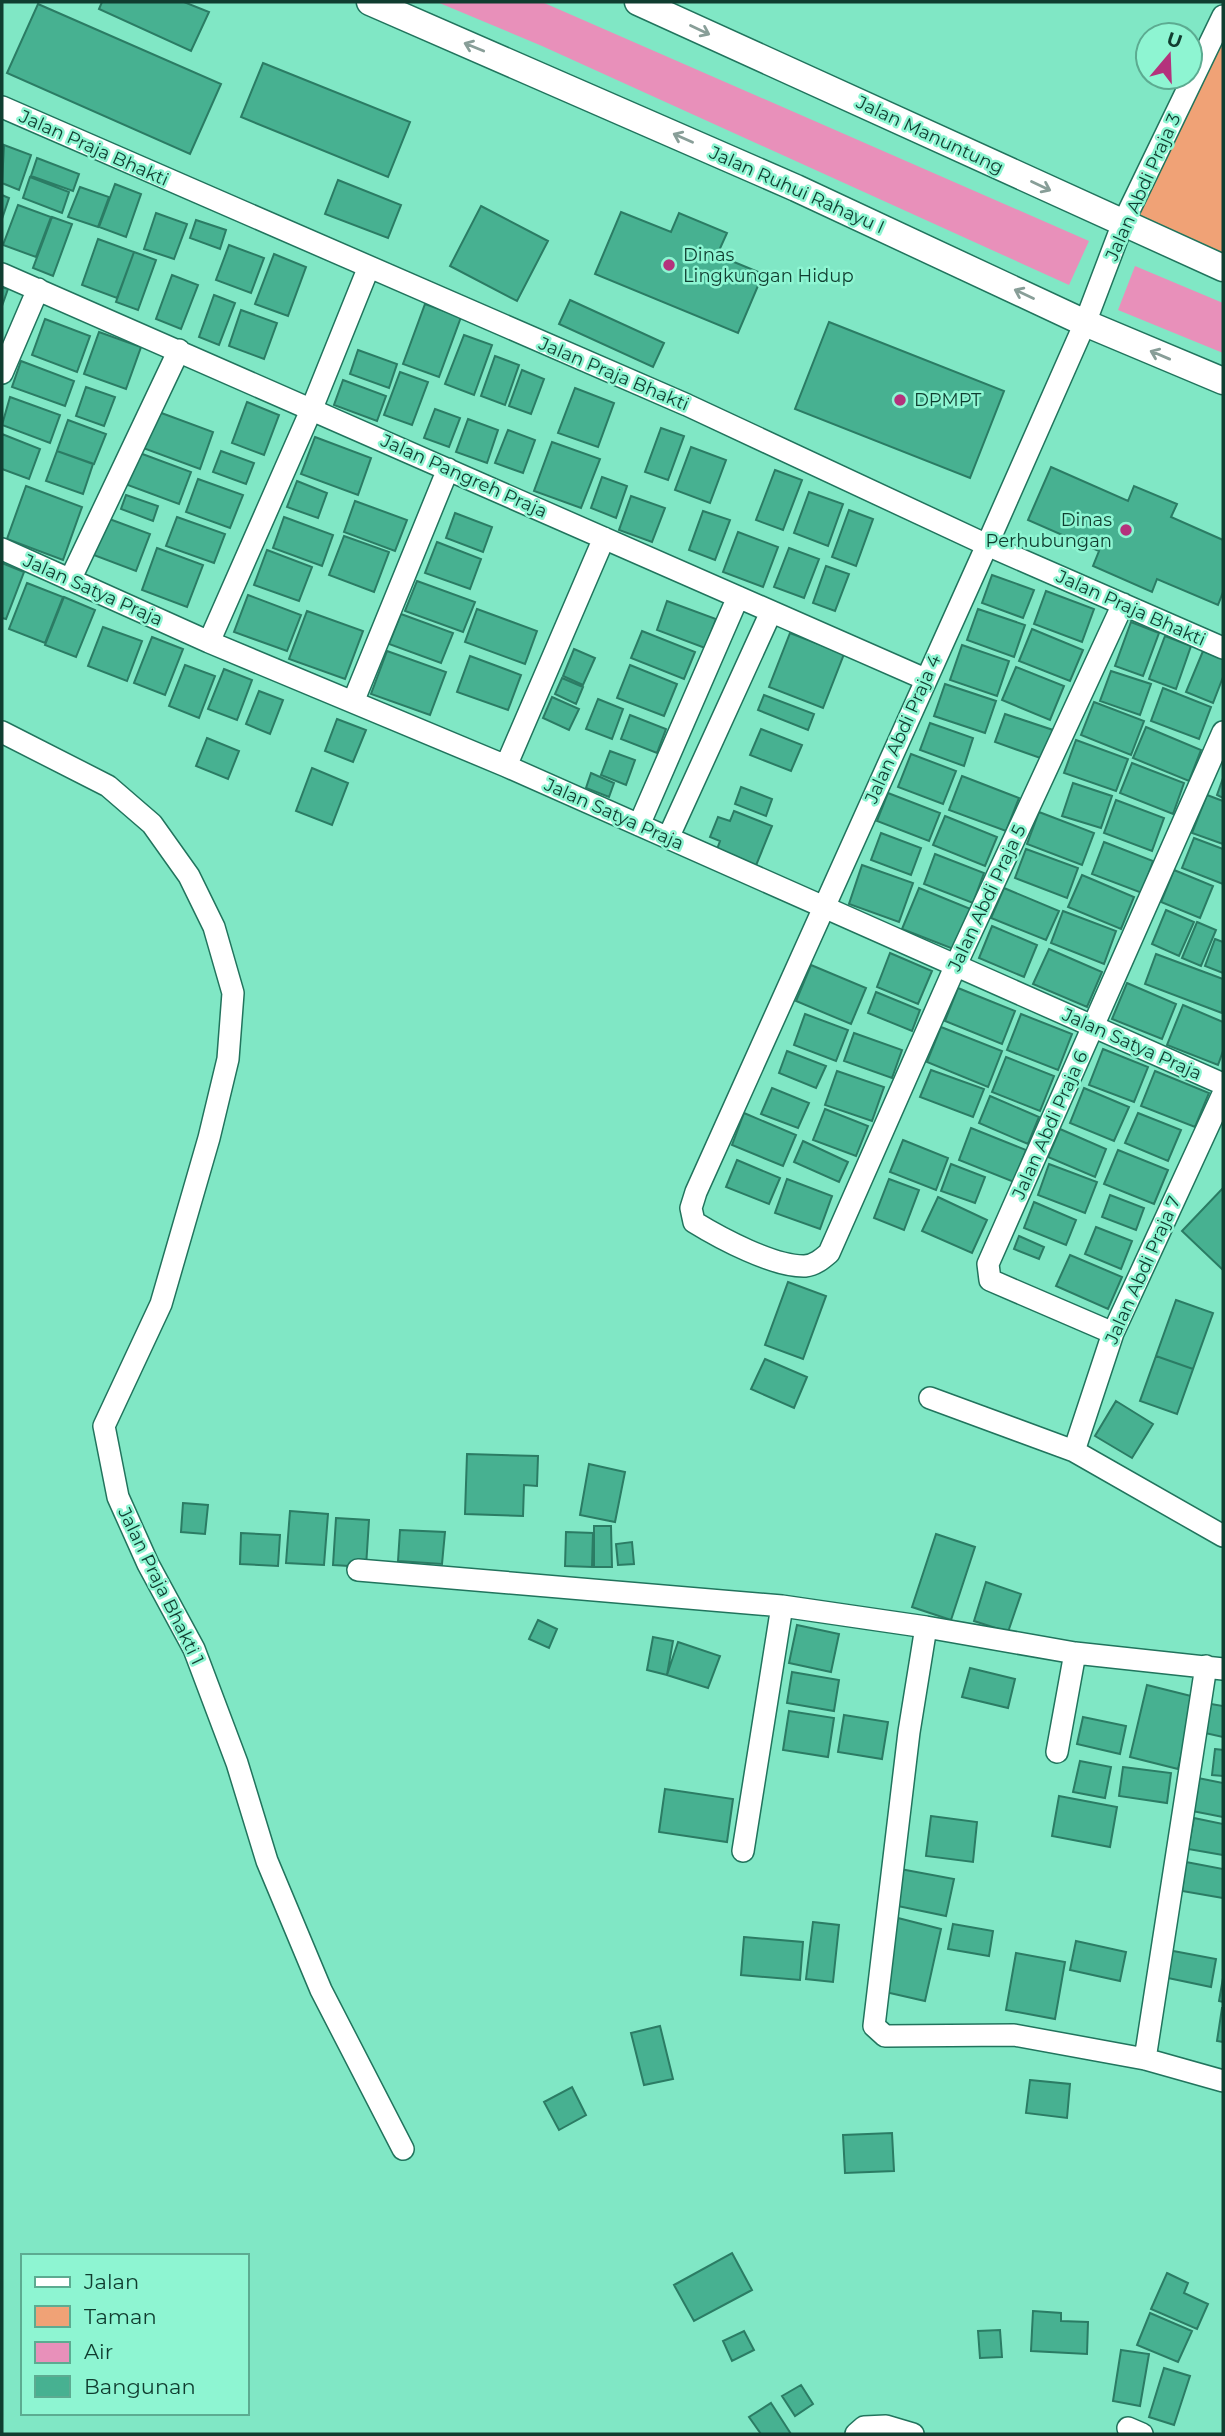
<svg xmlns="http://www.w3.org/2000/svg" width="1225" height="2436" viewBox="0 0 1225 2436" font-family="Montserrat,sans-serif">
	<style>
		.green { fill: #f0a276 }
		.water { fill: #e890ba }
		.building { fill: #47b191; stroke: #2b7c64; stroke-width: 2 }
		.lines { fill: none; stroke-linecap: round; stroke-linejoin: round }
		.minor-casing { stroke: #21745d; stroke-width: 24 }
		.tertiary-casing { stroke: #21745d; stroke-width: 29 }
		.minor { stroke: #fff; stroke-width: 21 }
		.tertiary { stroke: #fff; stroke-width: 26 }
		.oneway { stroke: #889e98 }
		.poi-dot { fill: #b4327c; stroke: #8ef5d2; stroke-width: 2.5 }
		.labels { text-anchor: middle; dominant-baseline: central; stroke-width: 5; stroke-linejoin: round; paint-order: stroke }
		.street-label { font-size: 18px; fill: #103d30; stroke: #8ef5d2 }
		.poi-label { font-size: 18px; fill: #103d30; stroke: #8ef5d2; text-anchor: start }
	</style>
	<rect width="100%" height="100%" fill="#80e7c5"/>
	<path class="green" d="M1223 36V259L1135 220Z"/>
	<path class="water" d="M437 2H542L1089 241 1069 285 542 46Z
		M1135 266 1223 303V353L1118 310Z"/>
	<path class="building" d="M102 2H184L209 12 191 51 99 9Z
		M38 4 221 84 190 154 7 73Z
		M263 63 410 122 388 177 241 117Z
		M4 145 31 155 19 190 2 183Z
		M37 158 79 174 73 191 31 176Z
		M30 177 69 192 62 213 23 198Z
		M338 180 401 205 388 238 325 214Z
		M115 184 141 194 126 237 99 227Z
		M80 187 109 197 98 227 68 217Z
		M2 195 9 198 2 219Z
		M18 205 51 217 36 257 3 245Z
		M481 206 548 241 517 301 450 266Z
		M621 212 671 232 679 213 727 233 717 255 763 274 738 333 595 274Z
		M156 213 187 224 174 259 144 249Z
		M52 217 72 224 53 276 33 268Z
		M196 220 226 230 220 249 190 238Z
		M98 239 134 252 117 298 82 285Z
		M229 245 264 258 251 293 216 280Z
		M134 252 156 260 138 310 116 302Z
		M274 254 306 267 288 316 255 304Z
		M172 275 198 285 181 329 156 319Z
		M2 287 8 289 2 306Z
		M214 295 235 303 219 345 199 337Z
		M570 300 664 343 653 367 559 324Z
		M425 304 461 317 439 377 403 364Z
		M241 310 277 323 264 359 229 346Z
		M45 319 90 336 77 372 32 355Z
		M829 322 1004 391 970 478 795 409Z
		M99 332 141 347 126 389 84 374Z
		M464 335 492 345 474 395 445 384Z
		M358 350 397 364 389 388 350 374Z
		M495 356 519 365 505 405 481 396Z
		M21 361 74 381 65 406 12 387Z
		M522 370 544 379 531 414 509 406Z
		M400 372 428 382 412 425 384 415Z
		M343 380 386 396 377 421 334 405Z
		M86 387 115 397 104 426 76 416Z
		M575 388 614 403 598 447 558 433Z
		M10 397 60 415 50 443 2 425Z
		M247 402 279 415 264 455 232 443Z
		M435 409 460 418 449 447 424 438Z
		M156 411 213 432 200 469 143 448Z
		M468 419 498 430 487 463 456 452Z
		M68 420 106 434 94 464 57 451Z
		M661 428 684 436 668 480 645 472Z
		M508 430 535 440 523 473 495 463Z
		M2 434 40 449 29 479 2 469Z
		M315 437 371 458 358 495 301 474Z
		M552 442 600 459 581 508 534 491Z
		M691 447 726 460 710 503 675 490Z
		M57 451 93 464 83 494 46 481Z
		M221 451 254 463 246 484 213 472Z
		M137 452 191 472 179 504 125 484Z
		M1051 467 1128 501 1134 486 1177 504 1171 517 1223 540V592L1218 605 1157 579 1152 592 1093 566 1099 551 1028 520Z
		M775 470 802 480 783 530 756 520Z
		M602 477 627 486 616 518 591 508Z
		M198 479 243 495 230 528 186 512Z
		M297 481 327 493 318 518 287 507Z
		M26 486 82 507 63 560 7 539Z
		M809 492 843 504 828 546 794 533Z
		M126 495 158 506 153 521 121 509Z
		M631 496 665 508 652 542 619 530Z
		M355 501 407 520 395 551 344 532Z
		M849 510 873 519 856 566 832 557Z
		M703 511 730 520 715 560 689 550Z
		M455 513 492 527 483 552 446 538Z
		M104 517 150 534 136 571 91 554Z
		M177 517 225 534 214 563 166 546Z
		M284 517 333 535 322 566 273 548Z
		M738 532 778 547 763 587 723 572Z
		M344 536 389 552 374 592 329 575Z
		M437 542 481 559 470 589 425 573Z
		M157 548 203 565 187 607 142 590Z
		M789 548 819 559 804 598 774 587Z
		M267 550 312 567 299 601 254 585Z
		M2 563 24 572 6 619 2 618Z
		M826 566 849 574 835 611 813 603Z
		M992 575 1034 590 1023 618 982 603Z
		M417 581 475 602 463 632 405 611Z
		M27 583 63 597 45 643 9 629Z
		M1046 591 1094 609 1082 642 1034 624Z
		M248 595 301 615 287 651 234 632Z
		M64 597 95 610 76 657 45 645Z
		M667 601 716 619 705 648 657 630Z
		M477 609 537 631 525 664 465 642Z
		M978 609 1025 625 1014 657 967 640Z
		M307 611 363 631 345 679 289 659Z
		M401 614 453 633 441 663 389 644Z
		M1131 622 1159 633 1143 676 1115 666Z
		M103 627 142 641 127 681 88 666Z
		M1032 629 1083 650 1070 681 1019 661Z
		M642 631 695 652 684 679 631 658Z
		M790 633 844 654 823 708 769 687Z
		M1165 636 1191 646 1176 689 1149 679Z
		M152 637 183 649 165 695 134 683Z
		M962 645 1009 661 997 696 950 680Z
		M574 649 595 658 583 685 563 676Z
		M387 651 446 672 430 715 371 694Z
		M1203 651 1223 659V677L1213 703 1186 692Z
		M470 656 521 675 508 710 457 692Z
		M185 665 215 676 199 718 169 706Z
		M630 665 677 684 664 716 617 698Z
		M1016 667 1064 686 1050 720 1002 700Z
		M224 669 252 680 237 720 208 709Z
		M1111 671 1151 684 1140 715 1100 701Z
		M562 678 583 687 576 704 555 694Z
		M945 684 996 701 985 733 934 716Z
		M1163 688 1211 707 1199 739 1151 721Z
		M259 691 283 700 270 734 246 724Z
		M764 695 814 714 808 730 758 710Z
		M552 697 579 709 569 730 543 718Z
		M598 699 623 709 612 739 586 729Z
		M1094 702 1144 721 1131 755 1081 735Z
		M1005 714 1056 731 1046 760 995 742Z
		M630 715 666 729 657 753 621 739Z
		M337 719 366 730 353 762 325 751Z
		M930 723 973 738 964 766 920 750Z
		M1146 727 1201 750 1189 781 1133 758Z
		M761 729 802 745 791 771 750 755Z
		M207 738 239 751 228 779 196 766Z
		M1076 740 1128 759 1116 791 1064 773Z
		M610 751 635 760 626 785 601 775Z
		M911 754 956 771 943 804 898 787Z
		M1132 763 1184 783 1173 814 1120 793Z
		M312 768 348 783 332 825 296 811Z
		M591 773 614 783 609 797 586 788Z
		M962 776 1019 798 1006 831 949 810Z
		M1223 778V798L1217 795Z
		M1073 783 1112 796 1101 828 1062 816Z
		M741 787 772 799 766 816 735 804Z
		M888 793 940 813 929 841 877 821Z
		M1207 795 1223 801V844L1192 833Z
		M1116 800 1164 818 1152 851 1104 833Z
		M734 811 772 826 755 868 716 852 720 841 710 837 718 817 730 821Z
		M1039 812 1094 833 1082 865 1027 844Z
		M945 816 997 837 985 866 933 845Z
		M881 833 921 848 911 875 871 860Z
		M1194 838 1223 849V884L1182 868Z
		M1104 842 1153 861 1142 893 1092 874Z
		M1026 849 1078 868 1067 898 1015 878Z
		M935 854 984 873 973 903 924 884Z
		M862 865 913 883 899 922 849 904Z
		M1174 870 1213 886 1200 918 1161 902Z
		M1082 875 1134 897 1121 929 1068 907Z
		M919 888 973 910 956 950 902 929Z
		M1004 888 1059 911 1046 940 991 918Z
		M1166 910 1194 922 1179 956 1152 944Z
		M1063 911 1116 931 1104 964 1051 943Z
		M1197 922 1216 930 1201 966 1182 958Z
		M992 926 1037 945 1024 977 979 958Z
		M1215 939 1223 942V973L1205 966Z
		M1049 949 1102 972 1087 1007 1033 984Z
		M890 953 932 971 918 1004 877 987Z
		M1156 954 1223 979 1222 1013 1145 984Z
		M811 965 866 988 851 1024 796 1001Z
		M1127 983 1176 1004 1162 1039 1112 1019Z
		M958 988 1015 1011 1002 1044 945 1021Z
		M876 992 920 1010 912 1031 868 1013Z
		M1183 1005 1223 1022V1051L1218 1065 1167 1045Z
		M805 1014 848 1030 836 1061 794 1045Z
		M1021 1014 1072 1034 1058 1070 1007 1050Z
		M941 1027 1002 1051 988 1087 927 1062Z
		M854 1033 902 1050 892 1078 844 1061Z
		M1103 1049 1148 1067 1134 1102 1089 1085Z
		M787 1051 826 1066 816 1088 779 1073Z
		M1006 1057 1054 1076 1040 1111 992 1092Z
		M931 1070 984 1089 973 1117 920 1097Z
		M837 1071 884 1087 872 1121 825 1105Z
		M1155 1071 1209 1093 1195 1127 1141 1106Z
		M772 1088 809 1103 798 1128 761 1114Z
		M1084 1088 1129 1107 1114 1141 1070 1123Z
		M990 1096 1039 1117 1028 1144 979 1123Z
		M825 1109 868 1126 856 1156 813 1140Z
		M744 1113 796 1135 783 1166 732 1145Z
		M1138 1113 1181 1130 1168 1161 1125 1143Z
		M971 1128 1026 1150 1014 1182 959 1160Z
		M1060 1129 1106 1149 1095 1177 1048 1157Z
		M903 1140 948 1158 936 1190 890 1172Z
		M803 1141 848 1162 839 1182 794 1162Z
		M1118 1150 1168 1170 1154 1204 1104 1184Z
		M737 1160 780 1178 769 1204 726 1187Z
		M951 1164 985 1177 975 1203 941 1191Z
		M1049 1164 1097 1182 1085 1213 1038 1195Z
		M787 1179 832 1196 820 1229 775 1213Z
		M889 1179 919 1190 904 1230 874 1218Z
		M1223 1188V1270L1182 1231Z
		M1110 1195 1144 1208 1136 1230 1102 1217Z
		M938 1197 987 1220 972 1253 922 1231Z
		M1034 1202 1076 1220 1066 1245 1024 1228Z
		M1096 1227 1132 1241 1121 1269 1085 1254Z
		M1019 1236 1044 1247 1039 1259 1014 1249Z
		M1070 1255 1122 1277 1108 1309 1056 1286Z
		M788 1282 826 1296 803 1359 765 1345Z
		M1176 1300 1213 1313 1193 1369 1156 1356Z
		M1156 1356 1193 1369 1177 1414 1140 1401Z
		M765 1359 807 1377 794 1408 751 1389Z
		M1116 1401 1153 1424 1132 1458 1095 1436Z
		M467 1454 538 1456 537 1486 524 1485 523 1516 465 1514Z
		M589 1464 625 1472 615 1522 580 1515Z
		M183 1503 208 1505 205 1534 181 1532Z
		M290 1511 328 1514 324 1565 286 1563Z
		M336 1518 369 1520 366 1567 333 1565Z
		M594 1526H611L612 1567H594Z
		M400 1530 445 1532 442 1564 398 1561Z
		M566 1532 593 1533 592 1567 565 1566Z
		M241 1533 280 1535 278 1566 240 1564Z
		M936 1534 975 1547 951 1620 912 1607Z
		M632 1542 634 1564 618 1565 616 1544Z
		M986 1582 1021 1594 1008 1632 974 1621Z
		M538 1620 557 1629 549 1648 529 1639Z
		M797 1625 839 1634 831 1672 789 1663Z
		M653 1637 673 1641 667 1675 647 1670Z
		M678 1642 720 1656 708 1688 667 1675Z
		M970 1668 1015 1679 1008 1708 962 1697Z
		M792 1672 839 1680 834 1711 787 1703Z
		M1147 1685 1195 1697 1178 1769 1130 1757Z
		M1211 1704 1223 1706V1737L1205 1733Z
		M789 1711 834 1718 828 1757 783 1750Z
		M844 1715 888 1722 882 1759 838 1752Z
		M1083 1717 1126 1726 1120 1754 1077 1744Z
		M1215 1749 1223 1750V1776L1212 1775Z
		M1080 1761 1111 1767 1105 1798 1073 1792Z
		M1123 1767 1171 1773 1167 1803 1119 1796Z
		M1198 1778 1223 1783V1817L1192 1811Z
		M665 1789 733 1799 727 1842 659 1832Z
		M1059 1796 1117 1807 1110 1847 1052 1836Z
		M931 1816 977 1822 973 1862 926 1856Z
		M1194 1818 1223 1824V1855L1188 1849Z
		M1186 1862 1223 1869V1898L1182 1891Z
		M895 1868 954 1879 946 1916 888 1904Z
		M898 1918 941 1929 925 2001 881 1991Z
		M813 1922 839 1925 833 1982 806 1979Z
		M953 1924 993 1931 989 1956 948 1949Z
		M744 1937 803 1942 800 1980 741 1975Z
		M1076 1941 1126 1952 1120 1981 1070 1970Z
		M1168 1950 1216 1959 1211 1987 1163 1977Z
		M1016 1953 1065 1962 1055 2019 1006 2010Z
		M1223 1978V2002L1219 2001Z
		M1222 2008H1223V2042L1217 2041Z
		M660 2026 673 2079 644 2085 631 2033Z
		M1030 2080 1070 2084 1067 2118 1026 2113Z
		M572 2087 586 2115 559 2130 544 2102Z
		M892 2133 894 2171 845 2173 843 2135Z
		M732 2253 752 2290 694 2321 674 2285Z
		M1167 2273 1188 2283 1184 2293 1208 2304 1197 2329 1151 2309Z
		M1033 2311 1061 2313V2321L1088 2322 1087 2354 1031 2351Z
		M1150 2313 1192 2331 1178 2362 1137 2345Z
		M1000 2330 1002 2357 980 2358 978 2331Z
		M744 2331 754 2350 732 2361 723 2341Z
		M1121 2350 1149 2354 1140 2406 1113 2401Z
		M1164 2368 1190 2376 1174 2425 1149 2417Z
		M801 2385 813 2404 795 2416 782 2396Z
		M771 2403 791 2434H761L749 2417Z"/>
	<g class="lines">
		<g class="minor-casing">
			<path id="minor" d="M2 107 687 405 987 545 1223 648
				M2 274 925 679
				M2 373 38 289
				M2 549 209 642 506 766 1223 1084
				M70 580 179 350
				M1123 604 955 967 829 1253C822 1259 815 1265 805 1266 774 1267 720 1238 694 1222L691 1208 696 1192 987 545 1085 323 1123 223 1223 16
				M209 642 312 408 368 269
				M353 702 448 469
				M2 732 108 786 152 824 189 876 214 927 233 993 228 1059 209 1138 161 1304 104 1426 118 1497 148 1564 194 1649 237 1763 267 1861 321 1990 403 2149
				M506 766 604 538
				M639 825 738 597
				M668 838 771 612
				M1113 1333 990 1280 988 1264 1223 732
				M930 1398 1074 1451 1223 1536
				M1074 1451 1113 1333 1223 1094
				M358 1570 782 1606 926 1627 1075 1653 1223 1669
				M926 1627 909 1732 874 2026 885 2036 1014 2035 1145 2059 1223 2081
				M1057 1752 1075 1653
				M743 1851 782 1606
				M1145 2059 1206 1666
				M1128 2428 1142 2434
				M856 2434 864 2427 886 2426 913 2434"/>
		</g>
		<g class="tertiary-casing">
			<path id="tertiary" d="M370 2 796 188 1085 323 1223 381
				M638 2 1223 268"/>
		</g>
		<use href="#minor" class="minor"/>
		<use href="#tertiary" class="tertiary"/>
	</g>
	<defs><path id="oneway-shaft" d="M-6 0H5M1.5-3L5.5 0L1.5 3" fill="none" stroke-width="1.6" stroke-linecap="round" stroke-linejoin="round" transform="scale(1.75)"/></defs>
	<g class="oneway">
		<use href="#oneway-shaft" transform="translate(700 30) rotate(25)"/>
		<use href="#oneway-shaft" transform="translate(474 47) rotate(-158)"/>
		<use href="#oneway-shaft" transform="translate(683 138) rotate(-156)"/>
		<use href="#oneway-shaft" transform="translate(1041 186) rotate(25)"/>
		<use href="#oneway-shaft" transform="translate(1024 294) rotate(-155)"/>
		<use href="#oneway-shaft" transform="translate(1160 355) rotate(-157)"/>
	</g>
	<g class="poi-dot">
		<circle cx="669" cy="265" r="7"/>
		<circle cx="900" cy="400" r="7"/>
		<circle cx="1126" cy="530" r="7"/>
	</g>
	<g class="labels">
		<g class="street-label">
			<text transform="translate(930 135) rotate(25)">Jalan Manuntung</text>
			<text transform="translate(94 148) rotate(24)">Jalan Praja Bhakti</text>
			<text transform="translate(1143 187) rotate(-66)">Jalan Abdi Praja 3</text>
			<text transform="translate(797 190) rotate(24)">Jalan Ruhui Rahayu I</text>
			<text transform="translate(614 374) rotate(23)">Jalan Praja Bhakti</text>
			<text transform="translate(464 476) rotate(24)">Jalan Pangreh Praja</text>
			<text transform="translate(93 590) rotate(24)">Jalan Satya Praja</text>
			<text transform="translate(1131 608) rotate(24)">Jalan Praja Bhakti</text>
			<text transform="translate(903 729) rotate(-66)">Jalan Abdi Praja 4</text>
			<text transform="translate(614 814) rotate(24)">Jalan Satya Praja</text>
			<text transform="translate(987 898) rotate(-65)">Jalan Abdi Praja 5</text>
			<text transform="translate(1132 1044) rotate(24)">Jalan Satya Praja</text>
			<text transform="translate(1050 1125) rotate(-66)">Jalan Abdi Praja 6</text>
			<text transform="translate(1143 1270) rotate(-66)">Jalan Abdi Praja 7</text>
			<text transform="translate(161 1586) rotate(64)">Jalan Praja Bhakti 1</text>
		</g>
		<g class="poi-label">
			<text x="683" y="255">Dinas<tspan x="683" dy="21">Lingkungan Hidup</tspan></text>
			<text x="914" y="400">DPMPT</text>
			<text x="1112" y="520" text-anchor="end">Dinas<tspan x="1112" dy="21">Perhubungan</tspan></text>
		</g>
	</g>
	<rect width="1225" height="2436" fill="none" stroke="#103d30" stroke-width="7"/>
	<rect x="21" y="2254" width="228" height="161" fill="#8ef5d2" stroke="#5cab91" stroke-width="2"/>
	<rect x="35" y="2277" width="35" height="10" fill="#ffffff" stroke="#5cab91" stroke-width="2"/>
	<text x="84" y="2289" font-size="21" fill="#103d30">Jalan</text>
	<rect x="35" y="2306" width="35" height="21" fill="#f0a276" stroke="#5cab91" stroke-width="2"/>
	<text x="84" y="2324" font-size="21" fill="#103d30">Taman</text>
	<rect x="35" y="2342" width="35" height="21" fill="#e890ba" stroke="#5cab91" stroke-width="2"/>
	<text x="84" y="2359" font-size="21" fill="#103d30">Air</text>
	<rect x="35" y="2376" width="35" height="21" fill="#47b191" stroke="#5cab91" stroke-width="2"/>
	<text x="84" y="2394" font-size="21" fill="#103d30">Bangunan</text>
	<g transform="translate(1169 56) rotate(19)"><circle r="33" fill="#8ef5d2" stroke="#5cab91" stroke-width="2"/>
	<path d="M0-5L12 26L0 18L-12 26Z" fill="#b4327c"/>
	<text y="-10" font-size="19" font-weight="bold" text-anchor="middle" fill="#103d30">U</text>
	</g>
</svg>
